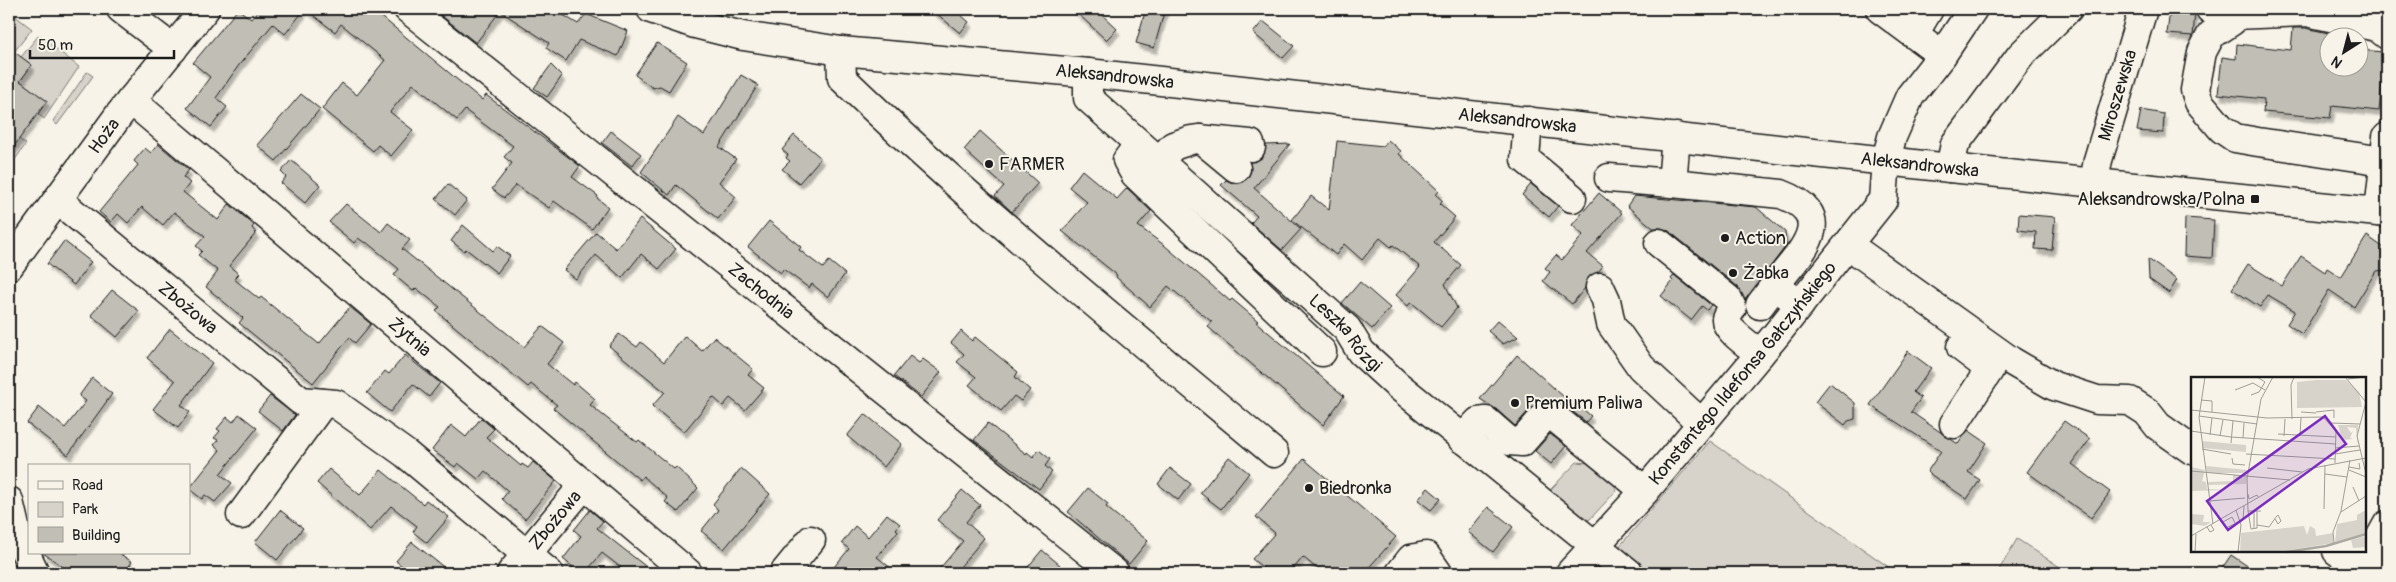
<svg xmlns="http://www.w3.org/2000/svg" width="2396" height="582" viewBox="0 0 2396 582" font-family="Pangolin,sans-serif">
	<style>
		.green { fill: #d7d3cb; stroke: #7a7874 }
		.building { fill: #c0beb5; stroke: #1c1c1c; filter: url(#shadow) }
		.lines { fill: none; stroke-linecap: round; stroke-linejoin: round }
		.minor-casing { stroke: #1c1c1c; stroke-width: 31 }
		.major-casing { stroke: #1c1c1c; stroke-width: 31 }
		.minor { stroke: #f7f3e8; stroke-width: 28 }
		.major { stroke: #f7f3e8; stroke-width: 28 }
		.poi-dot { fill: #1c1c1c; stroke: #f7f3e8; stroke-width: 2 }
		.labels { text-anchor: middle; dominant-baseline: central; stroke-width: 4; stroke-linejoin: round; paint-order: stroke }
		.street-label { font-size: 18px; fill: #1c1c1c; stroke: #f7f3e8 }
		.poi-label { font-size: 18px; fill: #1c1c1c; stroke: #f7f3e8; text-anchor: start }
		.inset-river { fill: none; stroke: #aca9a2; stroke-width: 2.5 }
		.inset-road { fill: none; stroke: #9f9d96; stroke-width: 1 }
		.view { fill: #7b2cbf; fill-opacity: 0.15; stroke: #7b2cbf; stroke-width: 2.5 }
		.inset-edge { fill: none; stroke: #1c1c1c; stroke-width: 2.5 }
	</style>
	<defs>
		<filter id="shadow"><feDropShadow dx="3" dy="5.5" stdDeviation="1" flood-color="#0004"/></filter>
	</defs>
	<rect width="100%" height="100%" fill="#f7f3e8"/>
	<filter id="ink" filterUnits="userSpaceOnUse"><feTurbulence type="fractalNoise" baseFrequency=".02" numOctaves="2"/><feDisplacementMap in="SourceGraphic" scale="10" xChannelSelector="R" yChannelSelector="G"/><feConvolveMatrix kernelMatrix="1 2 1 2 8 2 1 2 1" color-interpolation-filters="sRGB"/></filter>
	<g filter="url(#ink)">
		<path class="green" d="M9 11 32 29 14 52 9 48Z
			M39 35 79 67 44 119 38 114 47 101 20 81 32 65 21 57Z
			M87 72 93 76 57 125 53 121Z
			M19 139 26 144 14 161 9 158V151Z
			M1710 441 1897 573H1651L1617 549Z
			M1577 462 1589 463 1615 478 1616 491 1589 520H1580L1548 495 1551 489Z
			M2017 539 2069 573H2005L1999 570Z"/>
		<path class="building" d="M238 9 251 19 257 11 255 9H305L285 34 273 24 239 65 216 98 227 107 211 127 187 108 210 77 193 63Z
			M305 9H372L482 100 486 95 580 166 572 177 598 196 597 198 608 207 592 229 554 201 549 208 516 185 504 198 492 189 512 163 504 157 513 146 465 110 457 120 413 84 390 112 413 130 391 156 378 145 373 151 322 109 342 83 357 95 385 60 341 24 335 32Z
			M433 9H553L578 24 586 14 628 31 618 56 579 40 566 61 546 48 549 43 500 11 476 43Z
			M931 9H954L969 22 960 33Z
			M1073 9H1096L1117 29 1106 40Z
			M1146 9H1165L1154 48 1136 43Z
			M2170 10 2195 12 2193 36 2167 34Z
			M1263 21 1294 46 1283 58 1253 33Z
			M2293 28H2306L2328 33V68H2358V50L2385 52 2379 111 2332 106 2330 118 2263 112 2264 99 2218 94 2222 57 2236 59 2237 44 2291 50Z
			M657 43 687 62 669 91 660 86 653 88 635 75Z
			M9 48 32 65 20 81 47 101 9 153Z
			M551 65 562 76 547 97 534 88Z
			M741 75 758 85 719 147 736 159 719 182 736 197 718 219 676 185 669 195 641 172 678 117 704 135Z
			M301 94 320 109 276 161 257 145Z
			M2141 110 2164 114 2163 133 2137 131Z
			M611 131 641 154 632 166 602 143Z
			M980 131 1038 183 1012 212 995 196 1004 186 964 150Z
			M794 135 821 158 799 183 782 169 790 161 786 158 788 155 782 150Z
			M1388 140 1401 151 1399 154 1439 191 1436 195 1443 201 1440 204 1455 217 1434 242 1461 265 1445 284 1457 308 1441 327 1411 302 1408 306 1396 295 1420 267 1393 245 1391 247 1380 238 1362 260 1344 244 1336 255 1292 220 1311 196 1329 210 1337 141 1383 146Z
			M158 144 189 170 183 177 190 183 183 192 218 220 229 204 254 225 252 228 256 233 229 266 239 274 234 279 259 299 261 297 319 344 350 307 371 324 355 343 349 338 313 383 239 323 243 318 206 287 218 271 198 255 202 251 196 246 205 236 174 212 163 225 142 207 128 223 118 214 111 222 99 212 138 165 134 161 145 148 151 153Z
			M1290 144 1254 188 1301 229 1282 250 1251 223 1257 216 1221 185 1226 180 1234 183H1241L1248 178 1251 171 1250 162 1262 158 1266 145Z
			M291 160 320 185 305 203 281 183 286 177 281 172Z
			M1082 170 1117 199 1127 188 1151 211 1138 226 1164 245 1230 301 1232 299 1258 321 1256 322 1344 396 1323 425 1208 327 1212 322 1168 286 1150 307 1116 277 1117 275 1062 231 1087 202 1069 187Z
			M448 184 467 200 455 215 436 199Z
			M1531 184 1558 206 1549 217 1522 195Z
			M1599 193 1622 213 1587 253 1603 266 1598 272 1588 278 1585 288 1572 304 1543 281 1550 272 1545 268 1556 255 1562 260 1583 235 1572 225Z
			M1634 196 1756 207 1785 232 1786 246 1745 300 1738 287 1669 231 1661 228H1653L1627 206Z
			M346 204 381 232 388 223 410 240 402 249 524 347 542 326 564 343 547 364 573 385 575 382 595 399 590 405 637 442 639 440 674 469 676 467 698 488 678 512 665 502 668 498 643 476 640 480 553 408 557 405 531 384 528 387 436 311 440 307 416 288 413 291 394 275 399 269 366 242 365 243 358 238 354 243 329 222Z
			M2019 214 2055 217 2052 250 2035 249 2036 232 2018 230Z
			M2185 218 2214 220 2212 258 2184 256Z
			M640 219 676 249 659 269 641 254 622 278 596 255 576 279 564 270 596 232 616 249Z
			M769 221 801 247 799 250 823 268 829 261 845 274 828 297 812 284 809 288 783 269 781 273 748 247Z
			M463 225 493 251 497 246 510 256 497 273 466 249 464 251 451 241Z
			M2367 236 2387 250V270L2376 271 2354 307 2329 290 2302 334 2287 324 2295 311 2268 295 2260 307 2232 289 2248 264 2282 286 2301 256 2325 272 2327 268 2341 277Z
			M64 241 91 262 74 285 47 264Z
			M2148 259 2177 280 2169 293 2149 279Z
			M1674 275 1711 305 1707 310 1702 306 1691 320 1661 296 1673 281 1671 279Z
			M1360 282 1390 308 1372 329 1342 303Z
			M112 290 139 311 117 337 91 315Z
			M1498 320 1518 337 1503 344 1488 331Z
			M170 329 212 363 181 405 190 412 178 428 153 409 175 381 147 358Z
			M961 331 972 341 975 337 1018 372 1015 377 1030 390 1021 401 1014 396 1001 411 969 385 976 377 957 362 964 354 951 343Z
			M619 334 637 347 641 342 664 362 685 336 702 351 714 337 753 369 748 375 764 388 745 410 730 398 723 406 713 397 684 432 652 406 665 392 609 346Z
			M1908 351 1931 368 1913 392 1921 398 1911 412 1958 444 1968 430 1987 443 1968 472 1980 480 1967 499 1927 472 1941 451 1870 405Z
			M405 355 440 383 429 397 413 384 390 412 367 393 385 371 389 374Z
			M1517 355 1573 405 1575 402 1591 416 1586 422 1563 404 1550 401 1532 407 1515 426 1496 409 1480 399Z
			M910 356 919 363 923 359 941 372 921 397 894 376Z
			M92 378 112 394 68 455 27 423 39 407 65 428 86 401 79 396Z
			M1830 383 1855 403V419L1848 421 1845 425 1815 402Z
			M270 396 295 415 283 431 258 411Z
			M239 414 257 428 220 474 232 483 215 502 205 495 202 499 189 489 220 450 214 445 218 440 214 438 220 431 217 429 227 417 233 422Z
			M865 414 902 444 884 467 847 436Z
			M481 418 494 429 486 437 521 466 522 464 528 468 533 462 556 481 525 519 502 499 508 491 485 471 478 479 458 463 455 467 432 450 451 425 466 437Z
			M2064 421 2090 439 2072 464 2110 492 2091 518 2027 472Z
			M988 423 1026 454 1027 452 1033 457 1039 450 1050 459 1045 466 1052 472 1039 489 974 440Z
			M1550 434 1566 446 1551 464 1535 451Z
			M1229 457 1249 473 1221 509 1200 493Z
			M1304 459 1396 537 1364 573H1322L1303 557 1290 573H1270L1252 559 1275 533 1256 517Z
			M741 468 770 494 724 549 701 531 718 510 713 504Z
			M1170 468 1191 484 1178 500 1158 484Z
			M329 469 360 495 381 470 423 504 426 500 449 517 427 543 413 532 417 526 391 506 370 530 317 483Z
			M1088 488 1108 504 1106 507 1148 541 1129 564 1068 512Z
			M1428 488 1441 499 1431 510 1418 500Z
			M962 490 980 505 966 522 984 538 955 573H936L963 541 937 520Z
			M1488 507 1513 527 1493 552 1468 532Z
			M280 510 303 528 277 560 255 542Z
			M590 510 603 521 597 528 654 573H628L602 553 585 573H580L563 559 581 536 574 530Z
			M887 514 900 524 896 529 898 531 877 557 897 573H829L849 549 842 543 855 526 868 537Z
			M412 542 451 573H410L396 561Z
			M1042 550 1060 565 1053 573H1023Z
			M43 553H119L132 562 124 573H72Z
			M2231 555 2258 573H2219Z"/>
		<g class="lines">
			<g class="minor-casing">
				<g id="minor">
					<path d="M121 9 173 49"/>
					<path id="s1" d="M408 9 1115 573"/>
					<path d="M2210 9 2234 15 2307 12 2377 27 2387 35"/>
					<path d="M2234 15 2232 21 2211 35 2202 52 2195 90 2199 102 2222 129 2235 138 2258 142 2384 161"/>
					<path d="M1914 34 1929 9"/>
					<path d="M841 51 842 78C979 210 1127 330 1274 453"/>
					<path d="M1942 55 1973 9"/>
					<path id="s2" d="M1088 73V98L1347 329 1361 352 1396 384 1629 573"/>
					<path id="s3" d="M131 100 688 573"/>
					<path d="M1528 121 1525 159 1572 198"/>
					<path d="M1676 137 1672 183 1781 194C1841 216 1799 254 1775 285L1800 305"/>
					<path d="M1201 139 1236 168"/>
					<path d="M1139 144 1127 160 1135 174 1322 352"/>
					<path d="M1159 161 1173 146 1191 140 1198 139 1250 144 1251 147"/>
					<path d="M1950 168 1955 144 2021 55 2068 9"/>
					<path d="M1609 178 1672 183"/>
					<path id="s4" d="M2094 182 2098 160 2143 9"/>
					<path id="s5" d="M58 200 301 401 336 404 406 454 549 573"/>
					<path d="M2379 212 2387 137"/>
					<path d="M1659 243 1728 299 1732 308C1730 312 1726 315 1726 319 1725 330 1752 347 1760 354"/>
					<path d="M1861 254 2011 361 2054 386 2097 400 2130 401 2147 412 2158 426 2192 450"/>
					<path id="s6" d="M9 266 119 115 205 9"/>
					<path d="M1600 287 1606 300 1611 324 1641 367 1701 423"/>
					<path d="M1760 305 1775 285"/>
					<path d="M1954 424 1990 369 1961 347"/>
					<path d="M1462 439 1478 422 1486 421 1509 441 1522 442 1543 418 1553 416 1645 491"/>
					<path d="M9 501 17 535 35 573"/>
					<path d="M241 515 323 403"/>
					<path d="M2337 551 2363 569"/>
					<path id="s7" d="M511 573 583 486"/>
					<path d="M784 573 811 540"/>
					<path d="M1400 573 1411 559 1426 556 1438 573"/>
					<path id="s8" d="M1570 573 1645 491 1775 336 1883 200 1886 160 1892 137 1910 96 1942 55 1880 9"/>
					<path d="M2360 573 2387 525"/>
				</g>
			</g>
			<g class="major-casing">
				<g id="major">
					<path id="s9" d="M651 9 695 24 743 36 841 51 1088 73 1950 168 2387 213"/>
				</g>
			</g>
			<use href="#minor" class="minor"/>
			<use href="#major" class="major"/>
		</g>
	</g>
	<g class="poi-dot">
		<circle cx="989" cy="164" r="5"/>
		<rect x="2250" y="194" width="10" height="10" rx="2.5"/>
		<circle cx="1725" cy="238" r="5"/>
		<circle cx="1733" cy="273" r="5"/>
		<circle cx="1515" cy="403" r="5"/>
		<circle cx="1309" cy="488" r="5"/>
	</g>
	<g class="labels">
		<g class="street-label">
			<text stroke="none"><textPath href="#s9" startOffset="470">Aleksandrowska</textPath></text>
			<text stroke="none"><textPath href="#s4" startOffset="90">Miroszewska</textPath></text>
			<text stroke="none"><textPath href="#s9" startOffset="875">Aleksandrowska</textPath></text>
			<text stroke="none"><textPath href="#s6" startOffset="161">Hoża</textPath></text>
			<text stroke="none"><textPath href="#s9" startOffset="1280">Aleksandrowska</textPath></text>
			<text stroke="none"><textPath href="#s1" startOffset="452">Zachodnia</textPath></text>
			<text stroke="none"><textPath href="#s5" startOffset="169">Zbożowa</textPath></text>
			<text stroke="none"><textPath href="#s2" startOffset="374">Leszka Rózgi</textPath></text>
			<text stroke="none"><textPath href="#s3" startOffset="366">Żytnia</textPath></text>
			<text stroke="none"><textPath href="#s8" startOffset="264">Konstantego Ildefonsa Gałczyńskiego</textPath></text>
			<text stroke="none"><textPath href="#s7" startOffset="69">Zbożowa</textPath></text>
		</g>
		<g class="poi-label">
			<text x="999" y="164">FARMER</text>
			<text x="2245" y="199" text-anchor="end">Aleksandrowska/Polna</text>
			<text x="1735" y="238">Action</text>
			<text x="1743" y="273">Żabka</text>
			<text x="1525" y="403">Premium Paliwa</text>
			<text x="1319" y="488">Biedronka</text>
		</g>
	</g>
	<g transform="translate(2191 377)">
		<rect width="175" height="175" fill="#f7f3e8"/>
		<path d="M125 3H155L168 15 171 30 106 31V5ZM147 48H167V68L165 51 156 50 160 56 162 54 159 61 162 62 151 63ZM11 64 55 68V75L11 71ZM15 89 56 93V96H16ZM0 90 14 93 11 104 15 105 16 112 36 113 0 114ZM42 98H56L55 107 17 108V105L42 104ZM175 133V156L144 165 146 147 166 143V138ZM0 137 13 138 12 145H20L14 149 0 147ZM113 149 116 158 119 149 124 152 125 159 142 156V166L88 175H49L50 156ZM175 159V170L162 171 160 163Z" fill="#d7d3cb"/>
		<path class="inset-river" d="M95 175 135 169 175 157"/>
		<path class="inset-road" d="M14 0 8 40 22 147M154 0 175 25M157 2 174 0M44 13 62 6 74 13M60 18 68 15 74 5 66 0M10 23 21 24V35M175 25 166 59 175 97M0 33 76 41 132 40 145 54 144 86M110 35 125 36M125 35 143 33V41M8 39 66 47M101 42 100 8 103 0M140 46 169 47M0 54 40 60 145 67M87 57 145 60M19 58 21 41M29 59 32 43M93 59 94 42M109 59 110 41M52 61 53 46M40 66 42 44M144 71 168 69M11 72 40 77M55 77 144 82M144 77 169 73M41 81 42 87 54 88M158 90 169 92 168 86M76 91 111 95M158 93 175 100M0 94 99 103M134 97 156 100M162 110 168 124M57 117 58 122 66 118 67 120M18 124 54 121M133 132 134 88M45 133 50 148 47 175M57 134 60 152 66 151V134M63 134V152M70 134H57L56 102 70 22 82 0M150 135 175 119M30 142 35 151 52 143 53 129M32 145 41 140 44 146M66 148 78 150 85 140 87 138 90 144 87 147 84 142M16 150 19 155 23 153 20 148M0 159 117 92 175 81M143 166 142 155 150 134 159 83M4 175 5 157"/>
		<path class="view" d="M134 39 155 67 37 153 16 124Z"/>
		<rect width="175" height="175" class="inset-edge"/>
	</g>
	<rect width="2396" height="582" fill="none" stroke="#f7f3e8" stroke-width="30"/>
	<rect x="15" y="15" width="2366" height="552" fill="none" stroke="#1c1c1c" stroke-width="2" filter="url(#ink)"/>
	<rect x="28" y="464" width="162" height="90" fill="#f7f3e8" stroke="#9f9d96"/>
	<rect x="38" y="481" width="25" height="8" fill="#f7f3e8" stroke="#9f9d96"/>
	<text x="72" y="490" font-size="15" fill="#1c1c1c">Road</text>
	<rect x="38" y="502" width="25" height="15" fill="#d7d3cb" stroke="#9f9d96"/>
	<text x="72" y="514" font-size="15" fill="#1c1c1c">Park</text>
	<rect x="38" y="527" width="25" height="15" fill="#c0beb5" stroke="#9f9d96"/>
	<text x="72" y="540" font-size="15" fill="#1c1c1c">Building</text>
	<g transform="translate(2344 52) rotate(216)"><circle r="24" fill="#f7f3e8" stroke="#9f9d96"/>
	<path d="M0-4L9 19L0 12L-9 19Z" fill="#1c1c1c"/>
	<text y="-8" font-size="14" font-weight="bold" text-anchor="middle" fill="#1c1c1c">N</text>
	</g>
	<path d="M30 50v8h144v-8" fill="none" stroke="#1c1c1c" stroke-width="2.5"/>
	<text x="38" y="50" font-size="15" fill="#1c1c1c" stroke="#f7f3e8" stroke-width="4" paint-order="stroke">50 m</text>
</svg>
